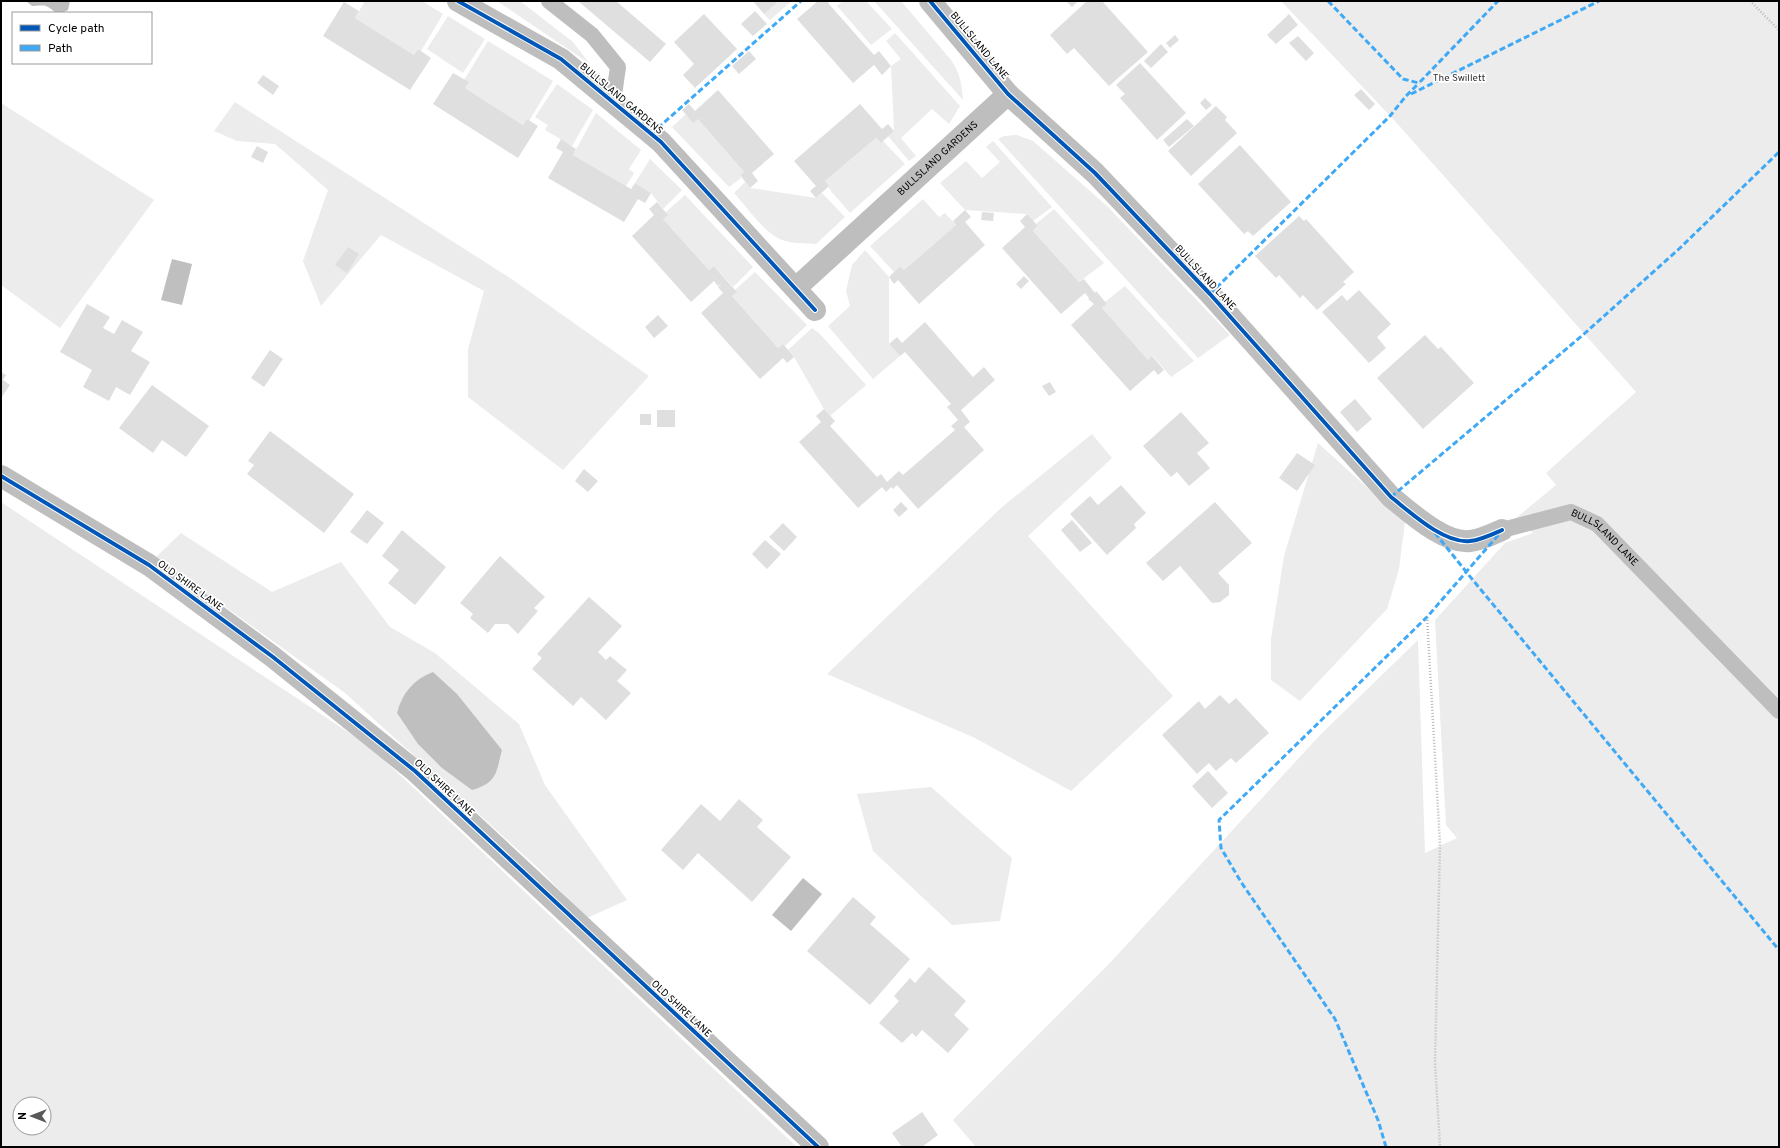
<svg xmlns="http://www.w3.org/2000/svg" width="1780" height="1148" viewBox="0 0 1780 1148" font-family="Overpass,sans-serif">
	<style>
		.green { fill: #ececec; fill-rule: evenodd }
		.water { fill: #bfbfbf }
		.building { fill: #dfdfdf }
		.lines { fill: none; stroke-linecap: round; stroke-linejoin: round }
		.path { stroke: #b9b9b9; stroke-width: 2.5; stroke-dasharray: 1 2; stroke-linecap: butt }
		.lane { stroke: #bebebe; stroke-width: 16 }
		.street { stroke: #bebebe; stroke-width: 22 }
		.quiet { stroke: #3fa9f5; stroke-width: 3; stroke-dasharray: 6 3; stroke-linecap: butt }
		.cycleway-casing { stroke: #fff; stroke-width: 6 }
		.cycleway { stroke: #0057b8; stroke-width: 4 }
		.labels { text-anchor: middle; dominant-baseline: central; stroke-width: 3.5; stroke-linejoin: round; paint-order: stroke }
		.street-label { font-size: 10px; fill: #000; stroke: #fff }
		.park-label { font-size: 10px; fill: #333; stroke: #fff }
	</style>
	<rect width="100%" height="100%" fill="#fff"/>
	<path class="green" d="M365 1H422L443 14 421 51 418 49 414 55 355 18Z
		M497 1H520L573 42 590 64Z
		M779 1H792L770 20 764 14Z
		M843 1H866L892 29 871 45 837 6Z
		M874 1H901L951 60C960 73 962 85 963 100Z
		M1281 1H1779V1147H976L953 1120 1108 965 1321 734 1418 640 1425 853 1457 838 1446 825 1435 620 1505 543 1533 533 1516 518 1556 485 1546 473 1636 392 1394 120Z
		M448 16 485 39 463 73 427 49Z
		M895 33 960 106 949 124 932 109 901 138 916 156 909 161 888 136 894 131 891 66 901 59 886 41Z
		M488 41 553 81 529 121 527 119 523 125 465 88 469 82 464 80Z
		M557 84 593 110 572 146 545 130 548 125 535 117Z
		M235 102 513 280 649 376 563 470 468 397V349L484 291 381 235 321 306 303 261 328 190 275 144 237 141 214 131Z
		M1 103 154 200 60 328 1 285Z
		M596 113 641 150 629 169 634 173 626 186 573 155Z
		M686 114 698 119 744 172 740 175 741 178 729 187 672 127Z
		M1017 135 1033 141 1107 206 1230 335 1198 358 998 139 1004 136Z
		M876 138 881 143 883 141 905 164 850 213 831 191 825 181Z
		M993 141 1052 207 1033 221 1027 214 965 210 940 183 966 161 982 178 1000 162 986 147Z
		M650 159 682 190 663 209 651 193 635 183Z
		M745 182 750 188 816 198 822 193 845 217 816 244C805 243 793 244 782 240 764 233 747 207 734 193Z
		M685 195 753 267 733 287 714 266 709 270 663 219 667 215 666 212Z
		M923 199 939 217 945 213 956 225 904 270 900 266 894 272 870 246Z
		M1054 209 1104 263 1079 282 1033 231 1038 227 1036 224Z
		M865 250 889 277V344L900 356 873 379 828 326 850 306 846 291 852 265Z
		M755 272 807 325 785 346 783 344 778 348 732 296 736 292 735 290Z
		M1125 286 1194 361 1171 377 1153 356 1148 360 1102 308 1107 304 1105 302Z
		M812 328 819 333 866 385 830 416 824 409 794 357 788 350Z
		M1092 434 1112 458 1028 536 1173 696 1071 791 975 738 827 674 1002 507Z
		M1318 443 1405 522 1399 569 1387 609 1300 701 1271 680V639L1284 556Z
		M1 502 369 746 797 1147H1ZM20 1104H44V1128H20Z
		M181 533 272 592 341 562 390 627 435 653 519 724 545 785 627 900 587 918 538 868 345 693 156 557Z
		M931 787 1012 858 1000 921 952 925 873 851 857 794Z"/>
	<path class="water" d="M26 1H70L68 10C53 17 57 11 46 6 42 5 36 6 32 6Z
		M172 259 192 264 182 305 161 300Z
		M433 672 457 694 502 750C496 773 497 783 472 790L442 768 418 744 397 713C402 693 414 679 433 672Z
		M803 878 822 894 791 931 772 915Z"/>
	<path class="building" d="M578 1H616L666 44 650 62Z
		M753 1H779L764 14Z
		M818 1H831L828 3 874 55 879 51 891 66 882 75 874 65 853 83 797 19Z
		M1066 1H1078L1072 7Z
		M1087 1H1102L1148 52 1109 86 1074 48 1067 54 1050 35Z
		M344 2 359 11 355 18 414 55 418 49 431 58 410 90 323 36Z
		M755 11 767 24 753 36 741 24Z
		M704 14 737 49 695 88 683 75 694 64 674 42Z
		M1289 14 1298 25 1276 44 1267 35Z
		M1175 35 1179 40 1170 48 1166 43Z
		M1298 36 1314 53 1306 61 1289 43Z
		M1161 44 1168 52 1151 68 1144 61Z
		M749 51 756 59 739 74 732 66Z
		M1140 63 1186 113 1157 140 1120 98 1125 94 1116 85Z
		M453 73 469 82 465 88 523 125 527 119 538 126 518 158 433 104Z
		M263 75 279 86 273 95 257 83Z
		M1361 89 1375 104 1369 110 1354 95Z
		M718 90 774 154 752 173 758 181 750 188 740 175 744 172 698 119 693 123 682 110 689 104 695 111Z
		M1205 98 1212 105 1206 110 1200 103Z
		M860 104 882 129 888 124 894 131 881 143 876 138 825 181 829 186 816 198 810 191 816 186 794 161Z
		M1216 106 1227 117 1225 120 1237 133 1191 176 1168 151Z
		M1187 119 1194 126 1169 147 1163 140Z
		M561 139 576 149 573 155 626 186 631 189 635 183 651 193 645 203 638 199 624 222 548 178 563 152 556 148Z
		M1240 145 1291 202 1253 236 1248 231 1244 234 1198 184Z
		M257 146 268 152 263 163 251 157Z
		M657 202 668 215 663 219 709 270 714 266 726 280 737 292 732 296 778 348 783 344 794 357 787 363 783 358 760 379 701 313 723 293 718 287 722 283 718 286 714 281 691 302 632 236 654 215 649 209Z
		M965 210 971 217 965 222 985 245 919 304 898 280 894 284 889 277 900 266 904 270 956 225 953 221Z
		M982 212 994 213 993 221 981 220Z
		M1027 214 1038 226 1033 231 1079 282 1084 279 1095 293 1096 291 1107 304 1102 308 1148 360 1152 356 1164 370 1158 375 1154 370 1130 391 1071 325 1094 304 1088 299 1089 298 1085 293 1061 314 1002 248 1025 227 1020 221Z
		M1299 216 1304 221 1306 219 1354 272 1343 282 1346 284 1317 310 1303 295 1300 298 1279 275 1276 278 1255 256Z
		M348 247 359 254 347 273 335 265Z
		M1024 276 1029 281 1021 289 1016 284Z
		M1359 290 1391 324 1377 337 1386 348 1369 363 1322 312 1342 295 1347 301Z
		M87 304 110 317 103 328 114 334 122 320 143 332 131 351 150 362 130 395 116 387 109 401 83 387 92 370 60 352Z
		M658 315 668 326 654 338 645 327Z
		M925 322 973 377 984 367 995 380 961 410 970 422 964 427 984 450 918 509 897 485 893 489 891 487 886 492 882 487 858 508 799 442 821 422 816 416 824 409 835 421 830 426 877 477 881 474 887 482 899 471 903 475 955 430 951 426 958 420 947 407 951 404 905 352 900 356 889 344 897 337 902 343Z
		M1425 335 1438 349 1441 347 1474 383 1423 429 1377 378Z
		M270 350 283 359 264 387 251 378Z
		M1 372 6 375 3 380 10 385 1 398Z
		M1050 382 1056 392 1049 396 1042 386Z
		M152 385 209 426 186 457 162 440 153 453 119 428Z
		M1355 399 1372 419 1357 432 1340 412Z
		M657 410H675V427H657Z
		M1181 412 1209 443 1197 453 1210 468 1189 486 1177 472 1171 477 1143 446Z
		M640 414H651V425H640Z
		M270 431 354 494 324 533 247 474 254 465 248 461Z
		M1297 453 1315 465 1297 491 1279 478Z
		M584 469 598 481 588 492 575 481Z
		M1121 485 1146 513 1134 524 1136 528 1107 555 1070 514 1090 496 1098 505Z
		M901 502 908 509 899 517 893 510Z
		M1215 502 1252 543 1218 573 1229 585V595L1220 602 1212 603 1180 566 1163 581 1146 563Z
		M367 510 384 523 367 544 350 532Z
		M1072 520 1092 543 1080 552 1061 530Z
		M783 523 797 537 784 551 769 537Z
		M402 530 446 567 415 605 388 583 399 570 382 556Z
		M765 540 781 554 767 569 752 554Z
		M500 556 545 597 534 608 538 611 518 634 508 624H495L488 633 470 618 473 614 460 603Z
		M589 597 622 626 598 652 606 660 610 656 627 670 617 681 631 693 606 720 581 697 573 706 532 669 542 658 537 654Z
		M1220 695 1229 704 1236 698 1269 733 1236 763 1231 758 1216 771 1209 763 1197 774 1162 735 1199 701 1205 709Z
		M1208 771 1228 793 1212 808 1192 786Z
		M739 799 763 820 757 827 791 857 752 902 698 853 683 870 661 850 701 804 720 821Z
		M853 897 876 917 870 924 910 959 870 1005 807 951Z
		M929 967 966 1001 954 1015 969 1029 948 1053 922 1030 916 1037 912 1033 902 1043 879 1023 899 1001 894 996 910 978 915 983Z
		M922 1112 938 1135 922 1147H902L892 1133Z"/>
	<g class="lines">
		<path class="path" d="M1750 1 1779 30
			M1427 617 1440 844 1435 1062 1440 1147"/>
		<g class="lane">
			<path d="M549 1 592 35 618 67 613 102"/>
			<path id="s1" d="M1502 530 1571 512 1597 524 1779 711"/>
		</g>
		<g class="street">
			<path d="M458 1 561 59 661 142 815 310"/>
			<path d="M930 1 1008 94 1095 173 1210 294 1391 497C1410 512 1444 544 1470 541 1481 540 1493 534 1502 530"/>
			<path id="s2" d="M796 288 1008 94"/>
			<path d="M1 476 149 565 273 657 415 771 818 1147"/>
		</g>
		<path class="quiet" d="M1328 1 1403 79 1419 83 1498 1
			M1411 94 1599 1
			M651 134 801 1
			M1210 294 1390 116 1406 96 1419 83
			M1391 497 1584 334 1680 248 1779 152
			M1435 533 1472 579 1779 950
			M1386 1147 1378 1120 1335 1019 1241 882 1221 848 1219 820 1427 617 1500 533"/>
		<g class="cycleway-casing">
			<path id="cycleway" d="M458 1 561 59 661 142 815 310
				M930 1 1008 94 1095 173 1210 294 1391 497C1410 512 1444 544 1470 541 1481 540 1493 534 1502 530
				M1 476 149 565 273 657 415 771 818 1147"/>
		</g>
		<use href="#cycleway" class="cycleway"/>
	</g>
	<g class="labels">
		<g class="street-label">
			<text transform="translate(979 46) rotate(50)">BULLSLAND LANE</text>
			<text transform="translate(621 99) rotate(40)">BULLSLAND GARDENS</text>
			<text stroke="none"><textPath href="#s2" startOffset="192">BULLSLAND GARDENS</textPath></text>
			<text transform="translate(1205 278) rotate(47)">BULLSLAND LANE</text>
			<text stroke="none"><textPath href="#s1" startOffset="114">BULLSLAND LANE</textPath></text>
			<text transform="translate(190 586) rotate(36)">OLD SHIRE LANE</text>
			<text transform="translate(444 788) rotate(43)">OLD SHIRE LANE</text>
			<text transform="translate(681 1009) rotate(43)">OLD SHIRE LANE</text>
		</g>
		<g class="park-label">
			<text x="1459" y="78">The Swillett</text>
		</g>
	</g>
	<rect width="1780" height="1148" fill="none" stroke="#000000" stroke-width="4"/>
	<rect x="12" y="12" width="140" height="52" fill="#ffffff" stroke="#999999"/>
	<rect x="20" y="25" width="20" height="6" fill="#0057b8" stroke="#999999"/>
	<text x="48" y="32" font-size="12" fill="#000000">Cycle path</text>
	<rect x="20" y="45" width="20" height="6" fill="#3fa9f5" stroke="#999999"/>
	<text x="48" y="52" font-size="12" fill="#000000">Path</text>
	<g transform="translate(32 1116) rotate(270)"><circle r="19" fill="#ffffff" stroke="#999999"/>
	<path d="M0-3L7 15L0 10L-7 15Z" fill="#595959"/>
	<text y="-6" font-size="11" font-weight="bold" text-anchor="middle" fill="#000000">N</text>
	</g>
</svg>
